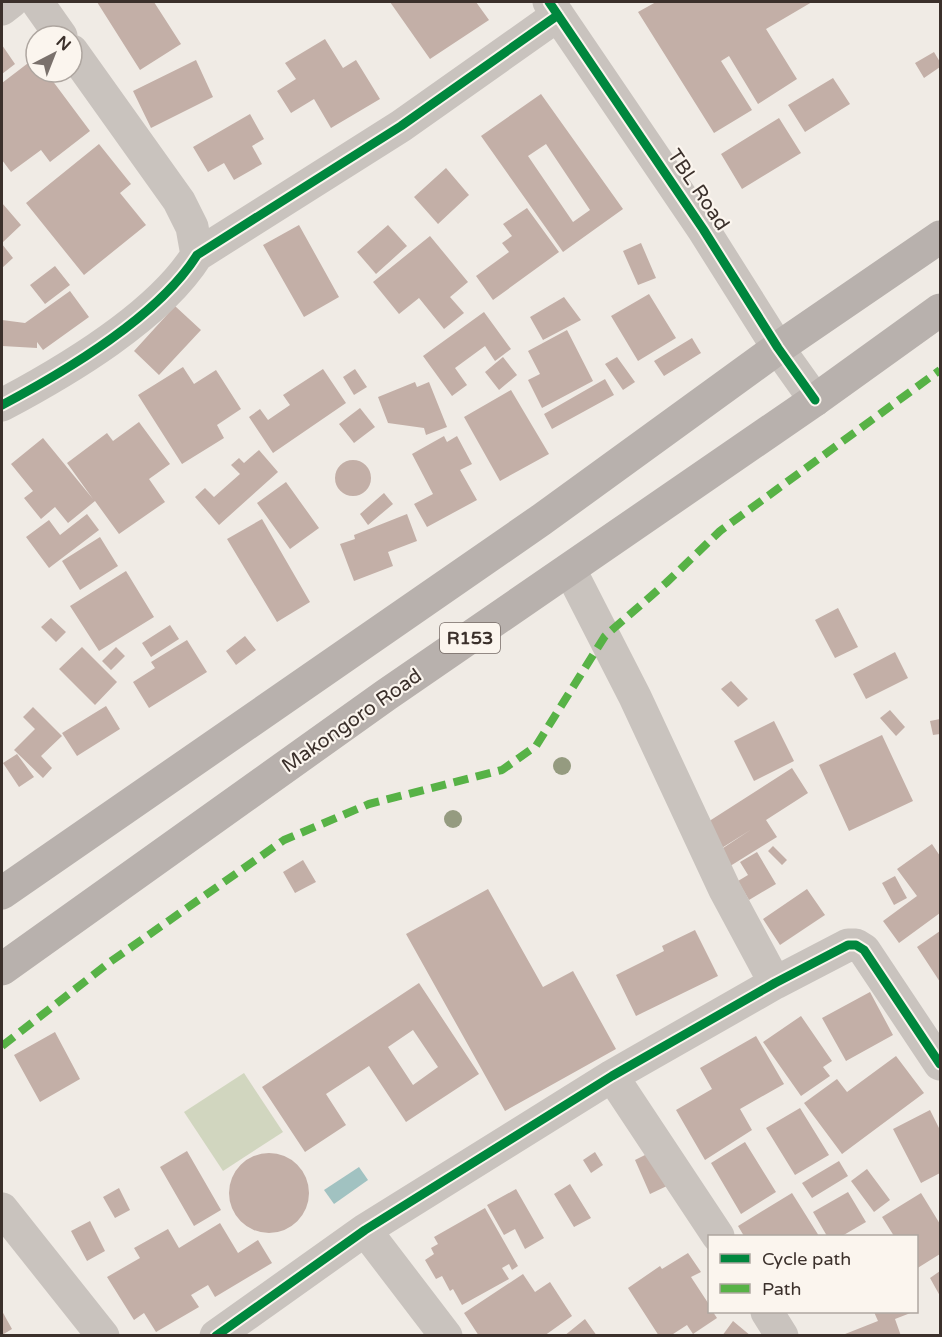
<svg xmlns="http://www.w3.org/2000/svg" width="942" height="1337" viewBox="0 0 942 1337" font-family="'Varela Round',sans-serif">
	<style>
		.green { fill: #d1d6bf }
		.water { fill: #a1c2c1 }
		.building { fill: #c3afa7; fill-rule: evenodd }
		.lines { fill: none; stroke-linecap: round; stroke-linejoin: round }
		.minor { stroke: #c9c3be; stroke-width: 33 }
		.major { stroke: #b8b1ad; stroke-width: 33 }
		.quiet { stroke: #57b246; stroke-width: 8; stroke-dasharray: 15 8; stroke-linecap: butt }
		.cycleway-casing { stroke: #fbf5ee; stroke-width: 13 }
		.cycleway { stroke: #00873e; stroke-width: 9 }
		.tree { fill: #959b80 }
		.labels { text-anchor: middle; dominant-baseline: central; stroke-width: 4.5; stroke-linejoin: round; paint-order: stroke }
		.shield { fill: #fbf5ee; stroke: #756b66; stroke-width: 1.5 }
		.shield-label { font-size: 18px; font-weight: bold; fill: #3b302b }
		.street-label { font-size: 20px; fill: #3b302b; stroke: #fbf5ee }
	</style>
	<rect width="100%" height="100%" fill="#f0ebe5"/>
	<path class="green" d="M244 1073 283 1132 223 1171 184 1112Z"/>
	<path class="water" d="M359 1167 368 1180 334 1204 324 1190Z"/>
	<path class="building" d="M97 2H154L181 44 140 70Z
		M390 2H476L489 20 430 59Z
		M656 2H812L766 29 797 79 758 104 729 56 721 61 752 110 714 133 638 12Z
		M325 39 343 68 356 60 380 99 331 128 314 99 291 113 277 91 296 79 285 63Z
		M2 45 15 64 2 74Z
		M934 52 940 62V67L924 78 915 63Z
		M36 57V72H46L90 131 50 162 41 150 11 172 2 160V83Z
		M196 60 213 97 151 128 133 91Z
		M833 78 850 104 805 132 788 105Z
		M541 94 623 209 563 252 481 136ZM546 144 590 210 573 222 528 156Z
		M250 114 264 139 252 146 262 164 234 180 224 163 208 172 193 147Z
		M779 118 801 153 742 189 721 154Z
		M99 144 131 184 120 193 146 225 84 275 26 203Z
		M446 168 469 195 438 224 414 197Z
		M2 203 21 225 2 243Z
		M527 208 559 252 493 300 476 276 509 252 502 243 512 236 503 224Z
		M299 225 339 297 304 317 263 245Z
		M388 225 407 246 376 274 357 252Z
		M430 236 468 282 450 297 464 313 444 329 419 298 399 314 373 282Z
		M641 243 656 278 638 285 623 251Z
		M2 244 13 258 2 268Z
		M55 266 70 285 45 304 30 285Z
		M70 291 89 317 43 350 37 342V348L2 346V320L25 323Z
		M649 294 676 338 638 361 611 316Z
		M564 297 581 320 543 340 530 317Z
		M175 306 201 330 159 375 134 351Z
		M484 312 511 349 495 361 485 346 455 368 467 385 452 396 423 356Z
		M567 330 593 381 542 408 528 380 540 374 528 351Z
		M692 338 701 353 664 376 654 361Z
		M503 357 517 375 499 390 485 372Z
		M617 357 635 382 623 390 605 364Z
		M183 367 194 384 216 370 241 409 217 425 224 438 182 464 138 395Z
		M323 369 346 403 273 453 249 417 260 409 268 420 290 405 283 395Z
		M355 369 367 387 354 395 343 377Z
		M605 379 614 395 552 429 544 414Z
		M415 382 417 387 429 382 447 427 426 435 424 428 388 423 378 397Z
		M511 390 549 454 500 481 464 417Z
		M360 408 375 427 354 443 339 424Z
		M139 422 170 464 149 479 165 502 119 534 95 501 68 523 55 507 41 519 24 498 33 491 11 464 43 438 93 499 67 463 107 433 113 441Z
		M444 436 447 442 457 436 472 464 460 470 477 500 427 527 414 504 433 494 412 454Z
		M259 450 278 472 219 525 195 497 205 488 214 497 240 474 231 465 239 458 244 463Z
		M335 478a18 18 0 1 1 36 0a18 18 0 1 1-36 0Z
		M286 482 319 528 290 549 257 503Z
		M384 493 393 504 368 525 360 514Z
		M87 514 99 530 49 568 26 537 49 520 60 535Z
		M407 514 417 541 388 552 393 566 354 581 340 544 355 539 354 535Z
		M262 519 310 602 277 622 227 539Z
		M100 537 118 566 80 590 62 561Z
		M126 571 154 617 99 651 70 606Z
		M838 608 858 647 835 658 815 620Z
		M51 618 66 632 56 642 41 627Z
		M170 625 179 639 151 657 142 643Z
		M245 636 256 650 236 665 226 651Z
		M187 640 207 672 149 708 133 682 155 668 151 662Z
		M82 647 117 682 95 705 59 669Z
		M116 647 125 656 111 670 102 661Z
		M895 652 908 678 866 699 853 674Z
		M731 681 748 699 738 707 721 689Z
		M106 706 120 729 77 756 62 733Z
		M33 707 62 736 41 756 52 768 43 778 14 750 35 729 23 717Z
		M890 710 905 727 896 736 880 718Z
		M940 719V734L933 735 930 721Z
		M774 721 794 761 754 781 734 741Z
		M882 735 913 801 849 831 819 765Z
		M17 754 34 777 19 787 3 763Z
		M792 768 808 793 766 820 777 837 727 868 717 852 752 829 717 851 700 827Z
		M932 844 940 856V913L899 943 883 921 917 896 897 869Z
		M773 846 787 860 782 865 768 851Z
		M757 852 776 884 749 900 738 881 748 875 740 862Z
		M303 860 316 882 295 893 283 872Z
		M895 876 907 898 894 905 882 883Z
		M488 889 543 987 573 971 616 1049 505 1111 406 934Z
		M807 889 825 915 780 945 763 919Z
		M695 930 718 976 636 1016 616 975 664 951 662 946Z
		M940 931V982L917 947Z
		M419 983 479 1074 406 1122 369 1066 326 1094 346 1125 305 1152 262 1087ZM413 1030 438 1067 413 1085 388 1047Z
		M870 992 893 1035 846 1061 822 1018Z
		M801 1016 832 1061 823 1067 830 1076 801 1096 763 1042Z
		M55 1032 80 1079 40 1102 14 1055Z
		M756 1036 784 1084 740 1109 752 1130 705 1160 676 1110 712 1089 700 1068Z
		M896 1056 924 1093 842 1154 804 1103 837 1079 847 1092Z
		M800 1108 829 1155 795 1175 766 1128Z
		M930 1110 940 1130V1173L921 1183 893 1129Z
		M745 1142 776 1192 741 1214 711 1163Z
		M187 1151 221 1210 194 1226 160 1167Z
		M653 1151 669 1185 650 1194 635 1160Z
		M595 1152 603 1165 591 1173 583 1160Z
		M229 1193a40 40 0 1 1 80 0a40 40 0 1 1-80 0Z
		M839 1161 848 1176 812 1198 802 1183Z
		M867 1169 890 1200 874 1212 851 1181Z
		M570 1184 591 1218 574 1227 554 1194Z
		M119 1188 130 1210 115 1218 103 1197Z
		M516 1189 544 1238 525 1249 515 1229 504 1235 487 1205Z
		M848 1192 866 1222 842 1236H827L813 1212Z
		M792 1193 819 1236H744L738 1226Z
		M921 1193 940 1224V1254L916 1269V1236H894L882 1217Z
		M485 1208 518 1266 512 1270 509 1264 502 1268 509 1279 462 1305 453 1289 450 1291 442 1276 436 1279 425 1260 434 1254 431 1248 438 1244 434 1237Z
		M90 1221 105 1251 87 1261 71 1231Z
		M220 1223 238 1253 258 1240 272 1263 215 1297 208 1285 191 1295 199 1307 156 1332 144 1313 134 1320 107 1277 140 1258 134 1248 168 1229 179 1248Z
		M688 1253 701 1272 691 1277 710 1306V1312H713L717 1318 693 1334 687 1325 670 1336H659L628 1288 660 1266 662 1269Z
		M940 1271V1296L930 1278Z
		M523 1274 535 1292 550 1282 572 1316 544 1336H479L464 1313Z
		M2 1311 12 1329 2 1335Z
		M874 1312H913L895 1319 901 1336H840L878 1321Z
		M585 1319 597 1336H564Z
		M733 1321 751 1336H722Z"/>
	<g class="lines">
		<path class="minor" d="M37 2 61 36
			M549 2 703 229 778 348 815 400
			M2 9 11 2
			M72 51 179 201 192 227 197 255
			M2 405C66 371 158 317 197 255L401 126 558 15
			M570 570 635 697 725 890 775 983
			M612 1076 718 1236
			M2 1209 103 1336
			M365 1230 446 1336
			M767 1312 782 1336
			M216 1336 365 1230 612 1076 775 983 848 945H856L864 950 940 1064"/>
		<path class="major" d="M2 893 541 520 778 348 940 237
			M2 969 386 695 815 400 940 310"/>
		<path class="quiet" d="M2 1046 110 962 284 840 369 804 502 770 536 746 605 636 666 583 720 531 940 370"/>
		<g class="cycleway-casing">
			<path id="cycleway" d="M549 2 703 229 778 348 815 400
				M2 405C66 371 158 317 197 255L401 126 558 15
				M216 1336 365 1230 612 1076 775 983 848 945H856L864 950 940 1064"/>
		</g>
		<use href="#cycleway" class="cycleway"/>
	</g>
	<g class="tree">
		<circle cx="562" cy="766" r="9"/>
		<circle cx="453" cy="819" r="9"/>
	</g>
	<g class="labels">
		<rect class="shield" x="440" y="623" width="60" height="30" rx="4.5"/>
		<g class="shield-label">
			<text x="470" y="638">R153</text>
		</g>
		<g class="street-label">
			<text transform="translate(698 190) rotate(56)">TBL Road</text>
			<text transform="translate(352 721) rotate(-35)">Makongoro Road</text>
		</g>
	</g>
	<rect width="942" height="1337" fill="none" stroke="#3b302b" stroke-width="6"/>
	<rect x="708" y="1235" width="210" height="78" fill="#fbf5ee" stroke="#aea6a0" stroke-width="1.5"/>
	<rect x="720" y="1254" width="30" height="9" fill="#00873e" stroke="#aea6a0" stroke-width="1.5"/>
	<text x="762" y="1265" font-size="18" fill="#3b302b">Cycle path</text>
	<rect x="720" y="1284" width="30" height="9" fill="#57b246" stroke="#aea6a0" stroke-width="1.5"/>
	<text x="762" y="1295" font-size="18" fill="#3b302b">Path</text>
	<g transform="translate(54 54) rotate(42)"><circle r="28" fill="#fbf5ee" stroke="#aea6a0" stroke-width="1.5"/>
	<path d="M0-4.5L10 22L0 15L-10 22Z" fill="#7a716c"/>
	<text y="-9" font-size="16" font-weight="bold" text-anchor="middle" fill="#3b302b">N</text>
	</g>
</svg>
